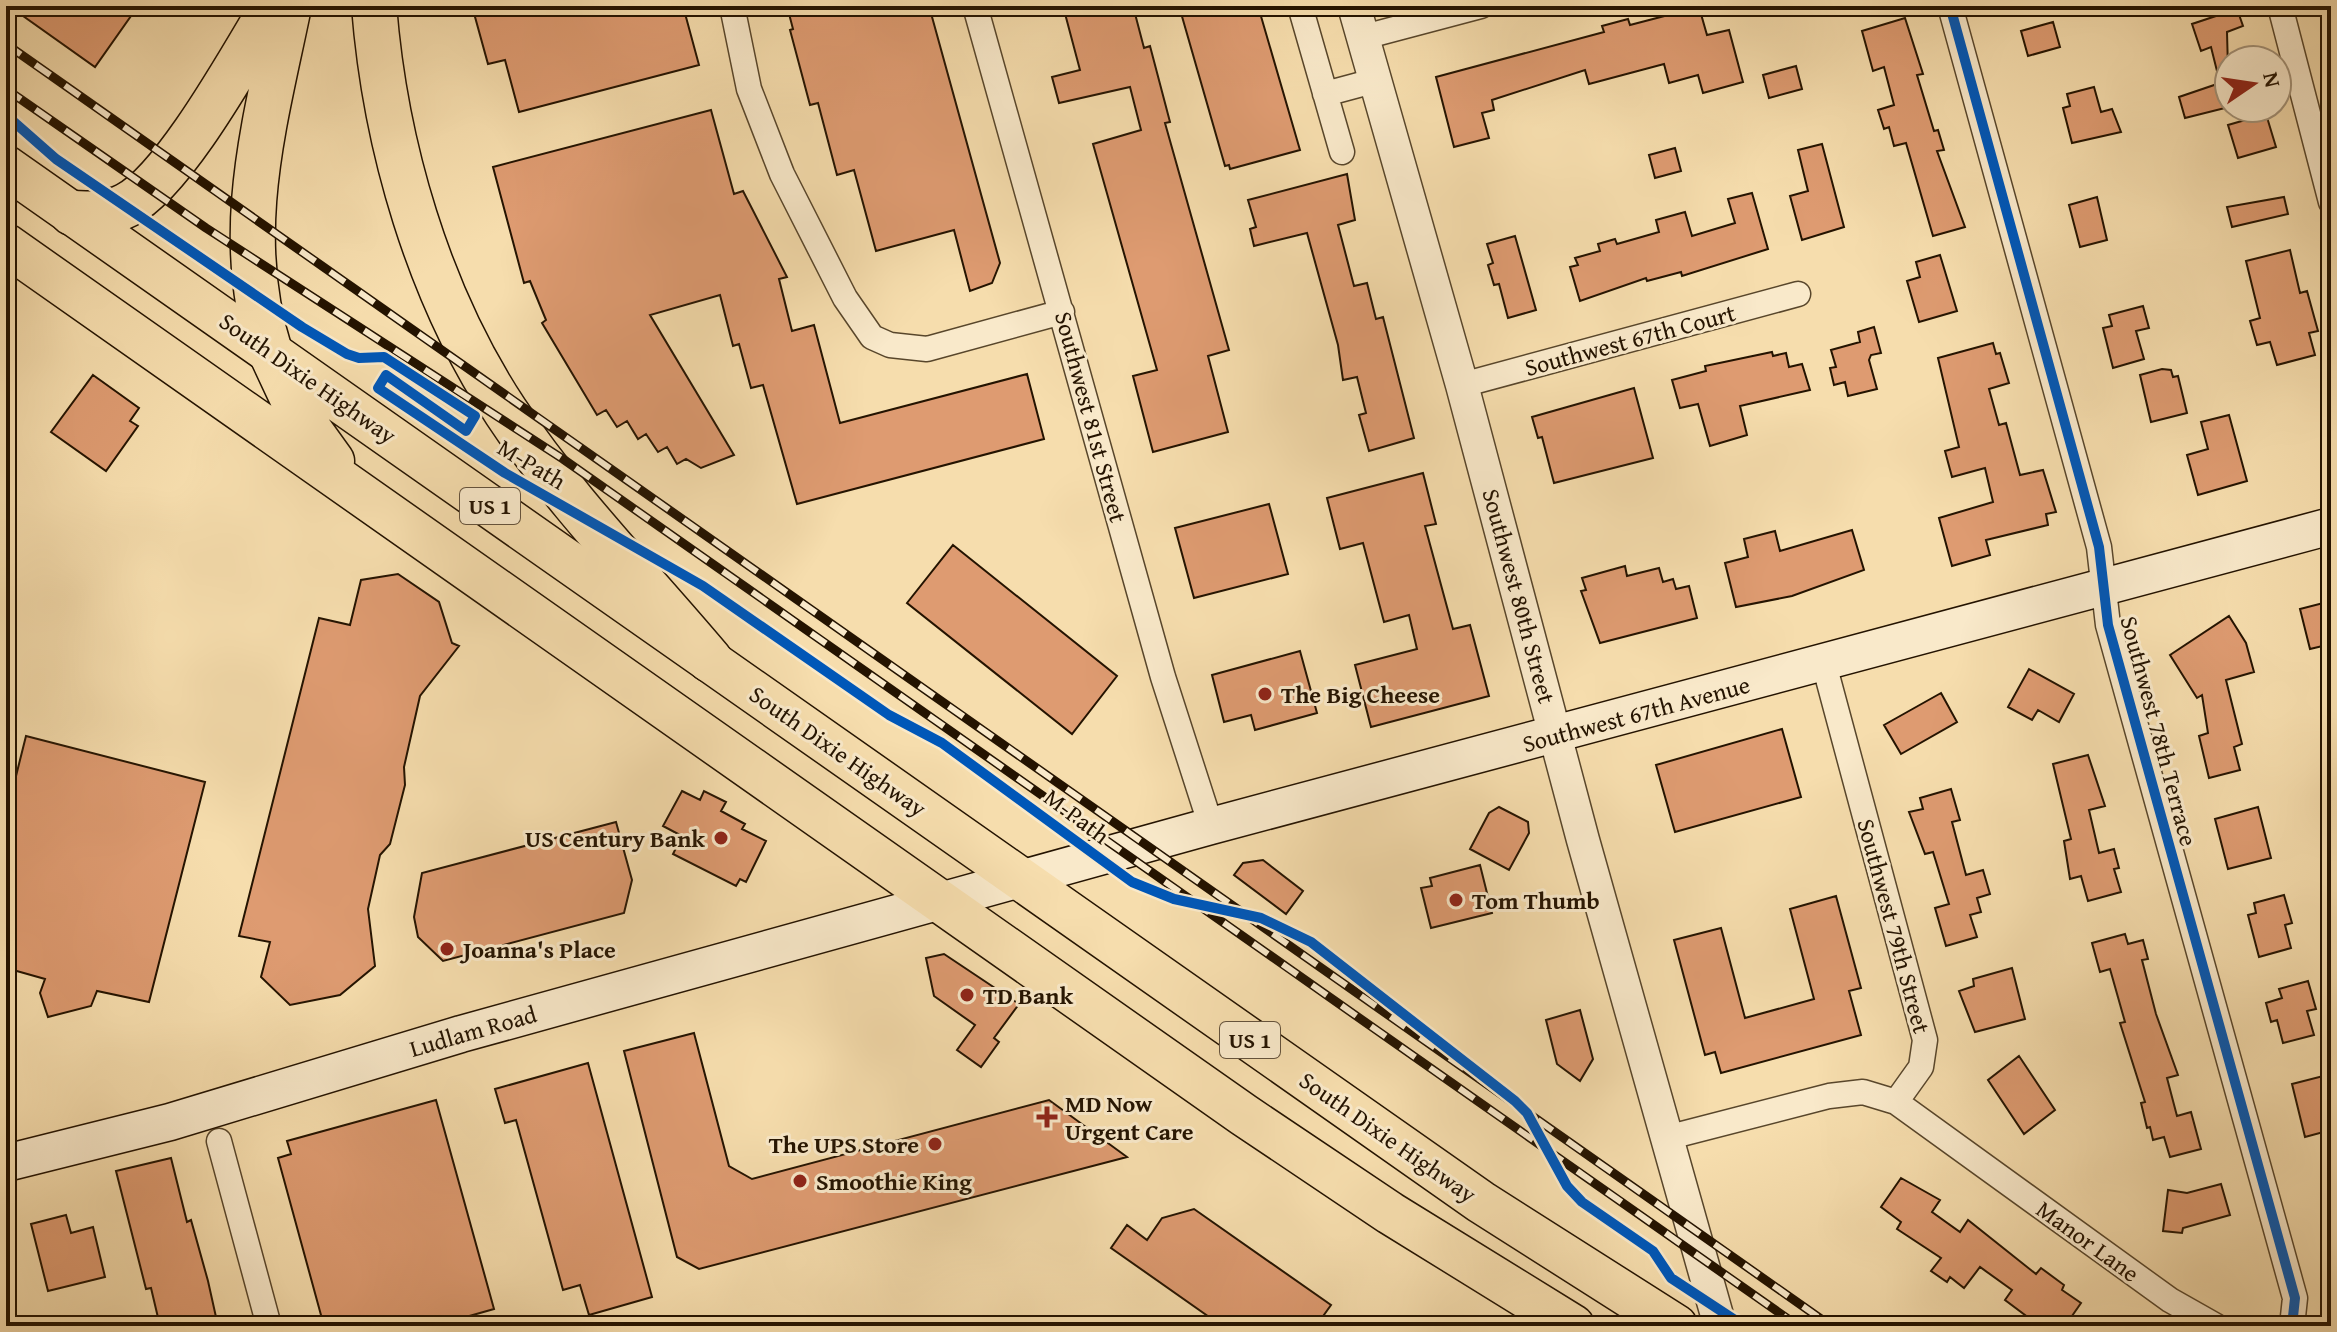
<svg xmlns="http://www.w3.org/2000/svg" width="2337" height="1332" viewBox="0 0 2337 1332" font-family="'Gentium Book Plus',serif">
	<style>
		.building { fill: #de9b71; stroke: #241300; stroke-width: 2 }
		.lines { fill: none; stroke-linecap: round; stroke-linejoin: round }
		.minor-casing { stroke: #58462b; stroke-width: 27 }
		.tertiary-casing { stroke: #58462b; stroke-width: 35 }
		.secondary-casing { stroke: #241300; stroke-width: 39 }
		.trunk-casing { stroke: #241300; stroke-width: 45 }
		.motorway-casing { stroke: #241300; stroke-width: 47 }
		.minor { stroke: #f9e9ca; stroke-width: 24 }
		.tertiary { stroke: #f9e9ca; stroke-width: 32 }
		.secondary { stroke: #f9e9ca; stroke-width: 36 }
		.trunk { stroke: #f6ddad; stroke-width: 42 }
		.motorway { stroke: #f6ddad; stroke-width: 44 }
		.rail-casing { stroke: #241300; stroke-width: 9 }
		.rail { stroke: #f9e9ca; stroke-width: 6; stroke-dasharray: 18; stroke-linecap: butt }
		.cycleway-casing { stroke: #f9e9ca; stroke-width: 15 }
		.cycleway { stroke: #0057b8; stroke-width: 10 }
		.poi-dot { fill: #8f2418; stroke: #f9e9ca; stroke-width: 3 }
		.labels { text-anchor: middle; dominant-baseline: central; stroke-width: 6; stroke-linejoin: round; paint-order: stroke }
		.shield { fill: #f9e9ca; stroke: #64533d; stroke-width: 2 }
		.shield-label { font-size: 22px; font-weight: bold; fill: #241300 }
		.street-label { font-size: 24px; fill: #241300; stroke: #f9e9ca }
		.poi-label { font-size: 24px; font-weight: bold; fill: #241300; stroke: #f9e9ca; text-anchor: start }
	</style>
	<rect width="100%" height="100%" fill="#f6ddad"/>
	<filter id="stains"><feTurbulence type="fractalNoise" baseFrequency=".0025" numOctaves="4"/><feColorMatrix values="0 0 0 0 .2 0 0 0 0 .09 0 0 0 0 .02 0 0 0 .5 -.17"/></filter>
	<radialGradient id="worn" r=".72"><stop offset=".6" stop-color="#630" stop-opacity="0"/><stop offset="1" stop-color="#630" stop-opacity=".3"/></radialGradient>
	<path class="building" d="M9 6H138L95 67Z
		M472 6H683L699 65 519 112 505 60 488 64Z
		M787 6H929L1000 263 992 283 970 291 954 230 876 251 854 170 837 175 818 103 810 105 790 30 793 29Z
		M1063 6H1133L1144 48 1150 46 1170 122 1165 123 1229 350 1208 356 1228 432 1153 452 1133 376 1157 370 1093 144 1141 130 1130 87 1059 103 1052 77 1080 70Z
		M1179 6H1258L1300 150 1230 169 1229 165 1225 166Z
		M1699 7 1707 35 1729 30 1743 82 1703 93 1698 75 1669 83 1664 64 1589 84 1585 70 1492 100 1494 110 1482 113 1489 138 1454 147 1436 77 1604 32 1602 26 1628 19 1630 25Z
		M2237 9 2243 26 2227 32 2229 107 2185 118 2179 97 2220 83 2211 47 2201 51 2192 24Z
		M1905 18 1923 74 1917 75 1934 131 1938 130 1944 150 1937 151 1965 227 1933 236 1906 143 1894 146 1889 127 1884 129 1878 110 1894 105 1884 67 1873 71 1862 31Z
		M2053 22 2060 47 2028 56 2021 31Z
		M1796 66 1802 89 1769 98 1763 75Z
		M2094 87 2101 112 2112 109 2121 132 2072 143 2063 108 2070 106 2067 94Z
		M711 110 734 194 743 191 787 277 779 279 792 331 814 325 840 423 1027 374 1044 439 797 504 763 385 751 388 739 344 733 346 720 295 650 315 734 455 701 468 686 459 677 464 667 447 658 452 646 434 638 439 627 421 617 427 606 410 597 415 542 323 546 320 530 281 524 283 493 167Z
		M2266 114 2276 147 2238 158 2228 125Z
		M1822 144 1844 227 1802 240 1790 196 1808 191 1798 150Z
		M1675 148 1681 171 1655 178 1649 155Z
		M1347 174 1355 220 1338 225 1354 286 1367 283 1376 319 1383 317 1414 438 1369 451 1359 415 1366 413 1357 377 1343 380 1338 345 1307 233 1254 246 1250 229 1256 227 1248 200Z
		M1752 193 1768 249 1682 276 1681 272 1647 281 1646 278 1580 301 1570 267 1578 265 1575 258 1600 251 1598 244 1615 239 1617 244 1659 232 1656 220 1685 212 1692 236 1735 223 1728 199Z
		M2097 197 2107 240 2080 247 2069 205Z
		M2284 197 2288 214 2232 227 2227 207Z
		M1515 236 1536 310 1508 318 1499 284 1494 285 1488 265 1493 263 1487 244Z
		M2290 250 2300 293 2307 291 2318 331 2309 333 2315 355 2277 365 2270 342 2257 345 2250 321 2260 318 2246 261Z
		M1940 255 1957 311 1919 322 1907 281 1920 277 1916 262Z
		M2143 306 2149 328 2136 331 2144 359 2113 368 2103 328 2112 326 2109 315Z
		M1874 327 1881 353 1871 355 1869 360 1877 389 1848 396 1845 382 1834 385 1830 368 1836 367 1831 350 1860 342 1858 332Z
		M1993 343 1996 354 2000 353 2009 383 1989 389 1999 425 2006 423 2020 475 2043 470 2056 512 2046 514 2048 525 1986 540 1990 555 1952 566 1939 518 1993 502 1985 468 1952 477 1945 451 1959 447 1938 358Z
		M1772 352 1773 356 1786 353 1789 367 1802 364 1810 390 1740 406 1747 435 1710 446 1698 404 1680 408 1672 380 1706 371 1705 366Z
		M2162 369 2171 370 2173 377 2178 376 2187 413 2151 422 2140 375Z
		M93 375 139 408 130 421 138 426 106 471 51 432Z
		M1634 388 1653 458 1554 483 1542 437 1538 438 1532 417Z
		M2229 415 2247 481 2198 495 2187 455 2208 449 2201 422Z
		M1423 473 1436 524 1425 526 1453 629 1470 625 1489 696 1371 727 1355 665 1417 649 1409 615 1384 622 1363 543 1340 549 1327 498Z
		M1269 504 1288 574 1194 598 1175 528Z
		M1852 530 1864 570 1792 596 1736 607 1725 563 1748 557 1744 539 1775 531 1780 551Z
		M953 545 1117 676 1072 734 907 603Z
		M1625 566 1627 576 1659 568 1663 582 1673 579 1676 589 1689 586 1697 618 1600 643 1581 591 1586 590 1582 578Z
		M398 574 439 602 452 643 459 646 420 696 404 767 405 785 390 844 380 855 368 909 375 966 340 995 290 1005 261 977 270 942 239 936 319 618 350 625 361 580Z
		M2331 601V644L2310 649 2300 609Z
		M2229 616 2246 643 2254 672 2226 680 2242 744 2234 747 2240 770 2209 778 2199 736 2208 733 2202 695 2197 698 2170 655Z
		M1300 651 1317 713 1255 730 1251 715 1224 722 1212 675Z
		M2029 669 2074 694 2059 722 2038 710 2032 720 2008 707Z
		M1941 693 1957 722 1901 754 1884 725Z
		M1782 729 1801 797 1675 832 1656 765Z
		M26 736 205 782 149 1002 97 991 91 1006 48 1017 40 993 45 979 6 968V816Z
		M2088 755 2105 806 2089 810 2099 853 2114 849 2119 868 2114 869 2121 892 2088 901 2081 876 2070 879 2064 841 2071 839 2053 764Z
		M1951 789 1960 820 1952 822 1966 875 1983 870 1990 894 1977 898 1981 912 1970 915 1977 937 1946 946 1935 908 1949 904 1933 852 1925 854 1909 812 1923 809 1920 798Z
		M682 791 700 800 704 791 726 802 721 811 745 824 742 829 766 841 746 882 740 879 736 886 673 854 682 836 663 826Z
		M1499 807 1528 822 1529 833 1509 870 1470 849 1489 813Z
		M2258 807 2271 858 2228 869 2215 819Z
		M616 822 632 880 624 913 443 961 418 937 414 917 422 873Z
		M1263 860 1303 891 1286 914 1234 875 1243 863Z
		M1480 865 1492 913 1431 928 1421 888 1432 886 1430 878Z
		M2284 895 2292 923 2285 925 2291 948 2259 957 2248 915 2256 913 2254 903Z
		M1836 896 1861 988 1849 991 1861 1035 1721 1073 1715 1052 1705 1055 1674 940 1721 928 1745 1018 1814 999 1790 909Z
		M2125 934 2128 944 2143 940 2148 959 2142 960 2156 1014 2178 1075 2167 1078 2177 1116 2191 1112 2201 1149 2170 1157 2164 1137 2153 1140 2150 1127 2147 1128 2141 1103 2145 1102 2120 1023 2125 1022 2110 969 2100 972 2092 943Z
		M944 954 1019 1004 994 1038 999 1042 981 1067 957 1050 975 1025 934 996 926 958Z
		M2012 968 2025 1019 1975 1032 1959 991 1974 986 1973 979Z
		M2308 981 2316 1009 2307 1011 2314 1035 2283 1043 2277 1020 2271 1022 2266 1003 2282 998 2279 989Z
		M1580 1010 1593 1059 1580 1081 1557 1064 1546 1020Z
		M694 1033 729 1166 752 1179 1049 1100 1127 1157 699 1269 677 1257 624 1051Z
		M2019 1056 2055 1110 2024 1134 1988 1080Z
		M588 1063 652 1297 589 1315 580 1285 563 1290 516 1120 505 1123 495 1089Z
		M2331 1074V1130L2305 1137 2292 1084Z
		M436 1100 494 1309 434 1326H324L278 1158 291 1154 287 1141Z
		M171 1158 187 1222 191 1220 208 1281 218 1326H160L151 1288 146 1289 116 1171Z
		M1901 1178 1940 1200 1932 1212 1960 1232 1968 1220 2036 1274 2041 1268 2064 1285 2062 1290 2081 1303 2065 1326H2055L2042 1317 2037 1324 2005 1300 2012 1290 1980 1267 1964 1288 1950 1277 1947 1282 1931 1271 1941 1258 1897 1229 1901 1222 1881 1207Z
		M2221 1184 2230 1215 2183 1228 2182 1233 2163 1231 2168 1190 2187 1193Z
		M1194 1209 1331 1305 1316 1326H1222L1111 1248 1127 1225 1147 1240 1162 1218Z
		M66 1215 71 1233 93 1227 105 1277 48 1291 31 1224Z"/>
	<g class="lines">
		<g class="minor-casing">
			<path id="minor" d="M732 6 749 89 782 174 845 298 872 337 890 345 927 349 1062 312
				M975 6 1163 677 1211 826
				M1300 6 1342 152
				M1950 6 2099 547 2108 625 2295 1298 2292 1326
				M2280 6 2331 202
				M1364 37 1481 6
				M1325 94 1377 80
				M1462 385 1798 294
				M1824 664 1925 1040 1921 1067 1896 1102
				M1666 1138 1829 1096 1863 1092 1896 1102 2170 1300 2216 1326
				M219 1141 269 1326"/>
		</g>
		<g class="tertiary-casing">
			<path id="tertiary" d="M1354 6 1462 385 1583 840 1720 1326"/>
		</g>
		<g class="secondary-casing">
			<path id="secondary" d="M6 1163 170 1122 461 1034 1211 826 2331 526"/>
		</g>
		<g class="trunk-casing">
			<path id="trunk" d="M6 167 1481 1202 1676 1326
				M6 245 1244 1115 1390 1213 1573 1326
				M270 353 297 411 333 461"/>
		</g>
		<g class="motorway-casing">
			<path id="motorway" d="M374 6C385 145 428 294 506 412 565 501 641 578 710 660
				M72 213C91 214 110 214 127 205 175 180 243 55 273 6
				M270 352C232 233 265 123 289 6"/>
		</g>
		<use href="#minor" class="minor"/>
		<use href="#tertiary" class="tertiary"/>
		<use href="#secondary" class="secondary"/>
		<use href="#trunk" class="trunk"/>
		<use href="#motorway" class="motorway"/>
		<g class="rail-casing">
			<path id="rail" d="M6 44 1831 1326
				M6 89 206 228 563 459 1798 1326"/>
		</g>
		<use href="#rail" class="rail"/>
		<g class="cycleway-casing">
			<path id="cycleway" d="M1950 6 2099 547 2108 625 2295 1298 2292 1326
				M6 115 56 159 302 327 347 354 359 358 384 357 475 416 466 431 386 375 378 388 505 473 703 586 889 715 942 743 1132 882 1174 899 1261 918 1311 942 1515 1101 1527 1113 1567 1186 1582 1202 1653 1251 1671 1278 1744 1326"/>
		</g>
		<use href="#cycleway" class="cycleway"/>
	</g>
	<g class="poi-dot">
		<circle cx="1265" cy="694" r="8"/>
		<circle cx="721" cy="838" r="8"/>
		<circle cx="1456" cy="900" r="8"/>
		<circle cx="447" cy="949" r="8"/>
		<circle cx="967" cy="995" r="8"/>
		<path d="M1043 1105h8v8h8v8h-8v8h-8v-8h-8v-8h8z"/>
		<circle cx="935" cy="1144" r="8"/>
		<circle cx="800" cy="1181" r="8"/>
	</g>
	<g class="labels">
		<g class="shield">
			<rect x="460" y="488" width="60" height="36" rx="6"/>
			<rect x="1220" y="1022" width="60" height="36" rx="6"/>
		</g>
		<g class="shield-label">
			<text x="490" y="506">US 1</text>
			<text x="1250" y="1040">US 1</text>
		</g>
		<g class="street-label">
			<text transform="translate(1630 340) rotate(-15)">Southwest 67th Court</text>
			<text transform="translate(308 378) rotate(35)">South Dixie Highway</text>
			<text transform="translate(1091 417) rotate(75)">Southwest 81st Street</text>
			<text transform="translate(532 464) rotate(31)">M-Path</text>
			<text transform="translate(1519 596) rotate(75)">Southwest 80th Street</text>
			<text transform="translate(1636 714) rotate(-15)">Southwest 67th Avenue</text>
			<text transform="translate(2159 731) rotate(75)">Southwest 78th Terrace</text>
			<text transform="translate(838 751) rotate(35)">South Dixie Highway</text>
			<text transform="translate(1077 816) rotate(37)">M-Path</text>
			<text transform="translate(1894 926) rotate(75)">Southwest 79th Street</text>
			<text transform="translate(473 1031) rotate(-16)">Ludlam Road</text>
			<text transform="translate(1388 1137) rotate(35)">South Dixie Highway</text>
			<text transform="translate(2088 1241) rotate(36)">Manor Lane</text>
		</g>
		<g class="poi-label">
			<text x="1281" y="694">The Big Cheese</text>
			<text x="705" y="838" text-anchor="end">US Century Bank</text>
			<text x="1472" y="900">Tom Thumb</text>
			<text x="463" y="949">Joanna's Place</text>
			<text x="983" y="995">TD Bank</text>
			<text x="1065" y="1103">MD Now<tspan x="1065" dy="28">Urgent Care</tspan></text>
			<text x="919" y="1144" text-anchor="end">The UPS Store</text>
			<text x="816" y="1181">Smoothie King</text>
		</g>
	</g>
	<rect width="2337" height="1332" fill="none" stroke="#f6ddad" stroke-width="32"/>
	<rect x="8" y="8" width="2321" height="1316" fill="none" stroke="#241300" stroke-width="4"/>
	<rect x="16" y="16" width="2305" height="1300" fill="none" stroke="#241300" stroke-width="2"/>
	<g transform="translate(2253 84) rotate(77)"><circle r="38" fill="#f9e9ca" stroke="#a49379" stroke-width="2"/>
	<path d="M0-6L14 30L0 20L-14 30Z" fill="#8f2418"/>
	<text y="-12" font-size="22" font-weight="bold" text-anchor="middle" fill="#241300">N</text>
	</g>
	<rect width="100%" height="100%" filter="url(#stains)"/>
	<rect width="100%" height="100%" fill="url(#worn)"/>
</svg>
